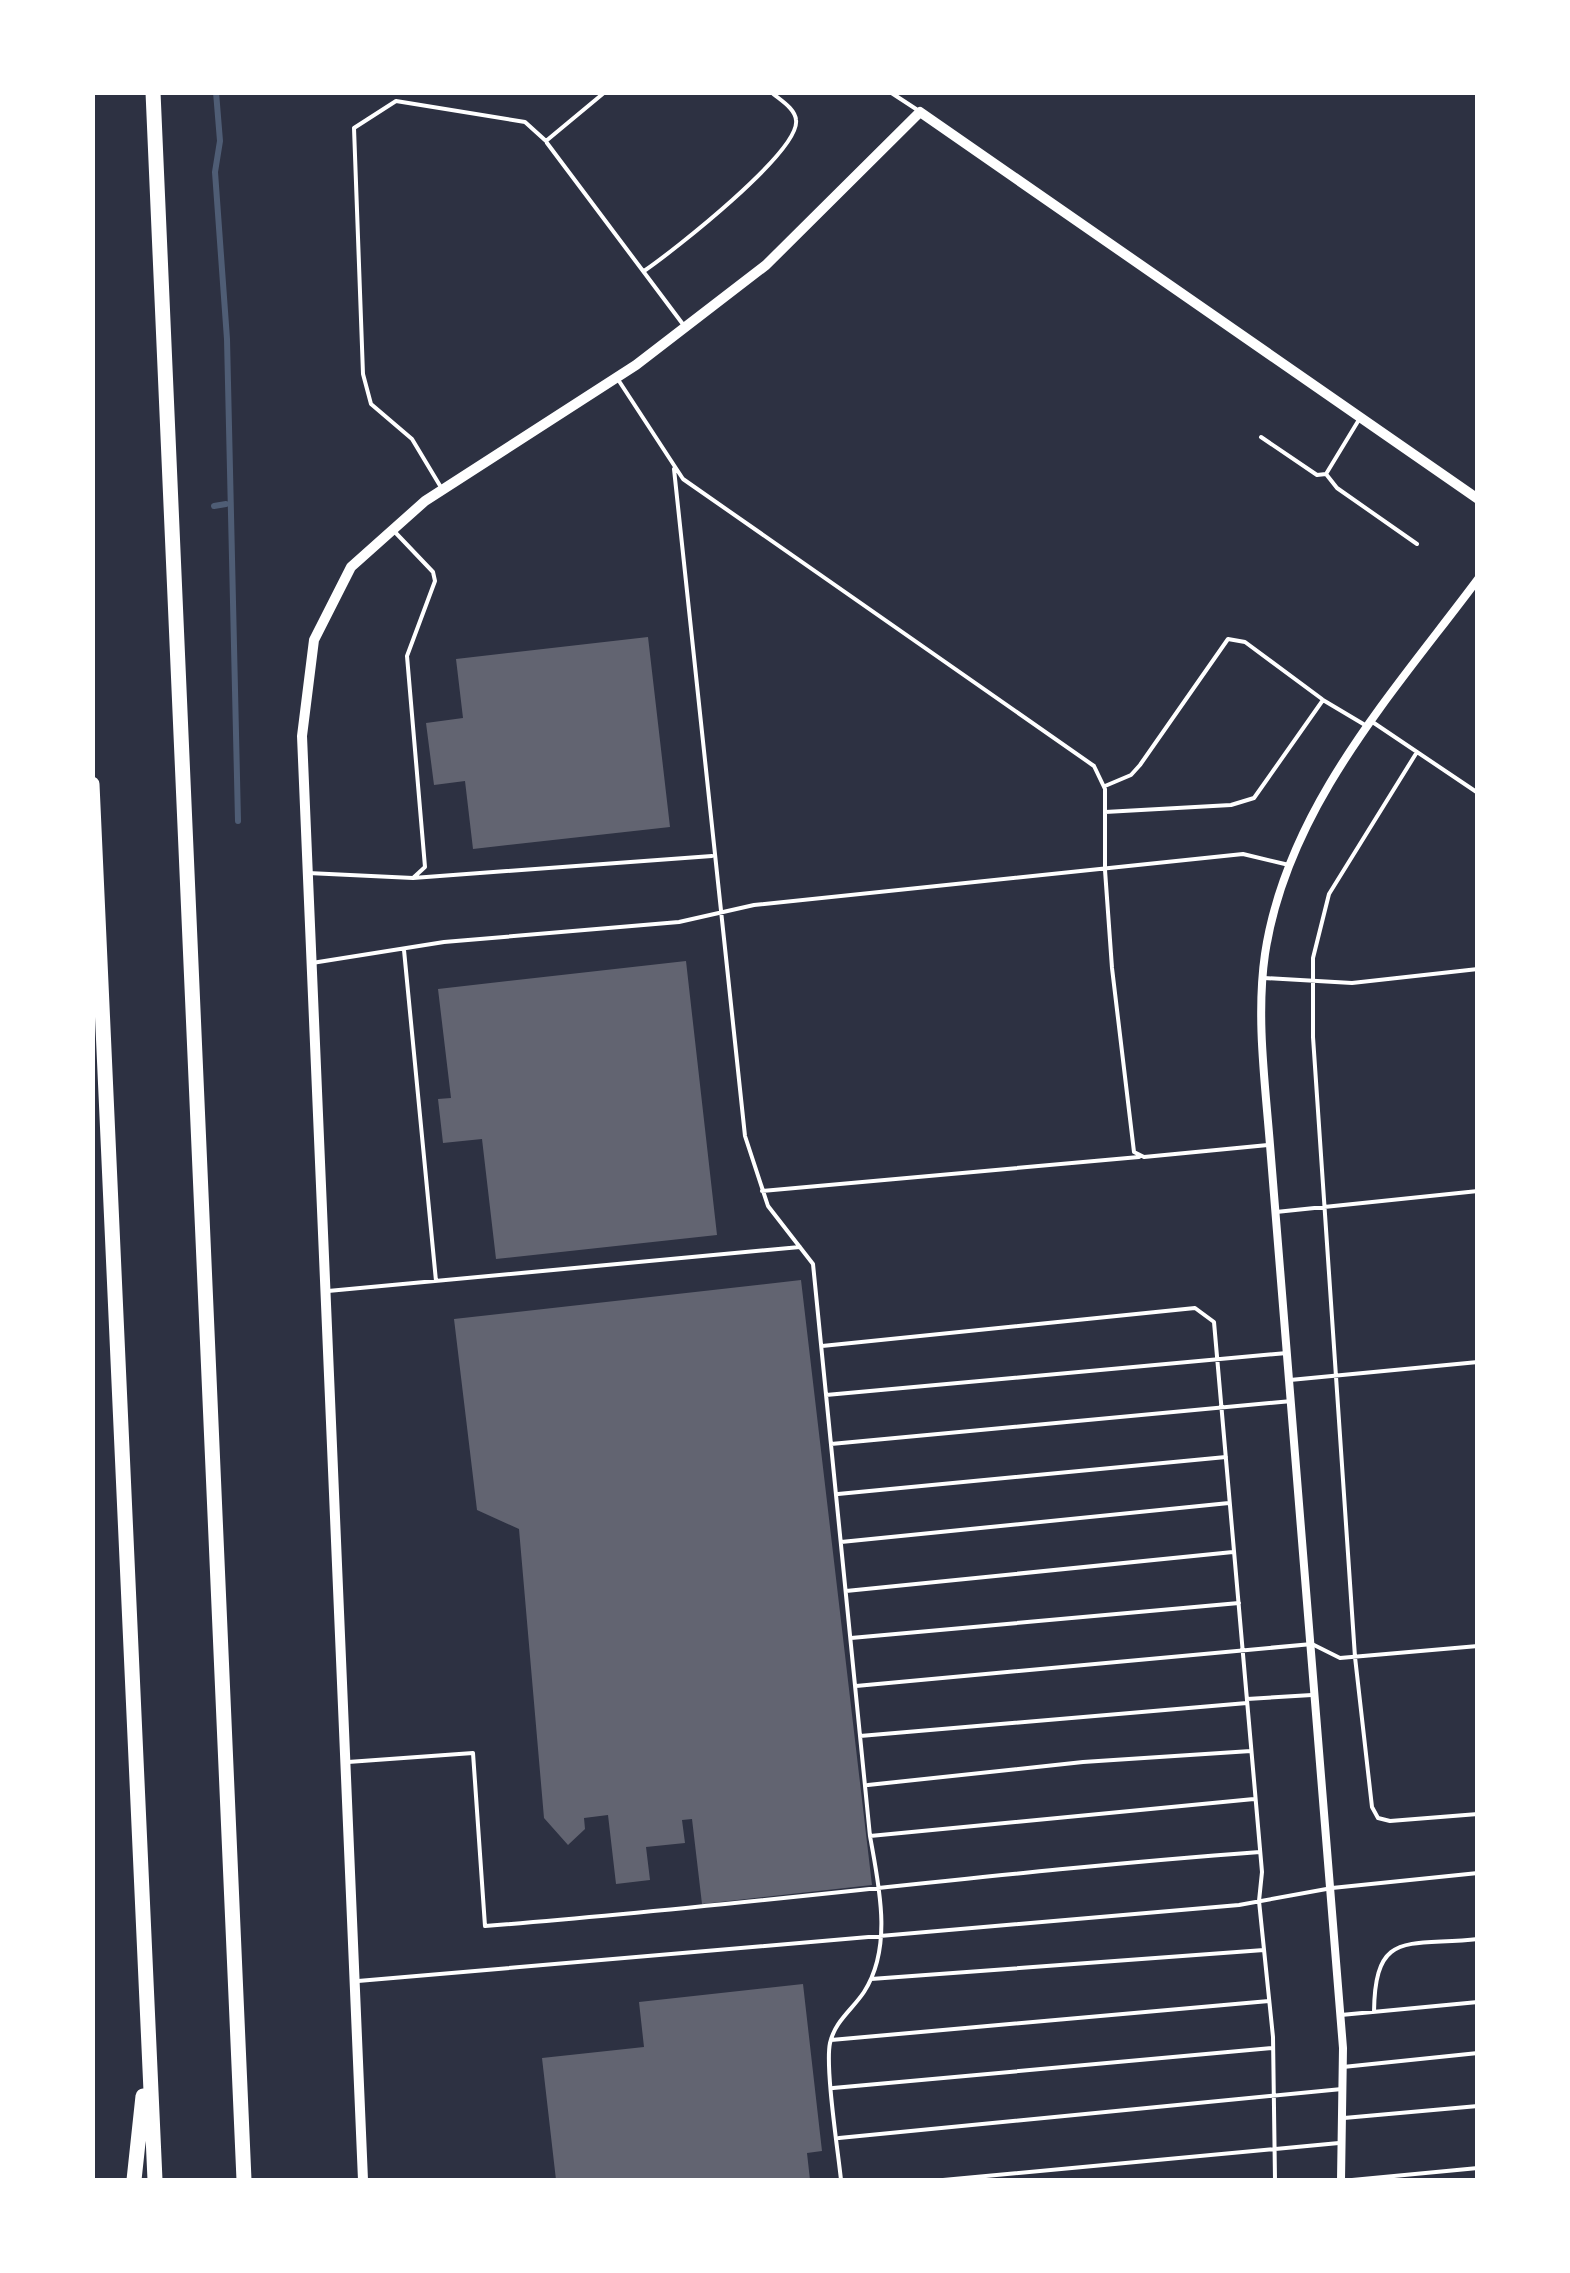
<svg xmlns="http://www.w3.org/2000/svg" width="1570" height="2273" viewBox="0 0 1570 2273" font-family="'DejaVu Sans',sans-serif">
	<style>
		.lines { fill: none; stroke-linecap: round; stroke-linejoin: round }
		.stream { stroke: #4f5d75; stroke-width: 6 }
		.building { fill: #626471 }
		.service { stroke: #fff; stroke-width: 4 }
		.minor { stroke: #fff; stroke-width: 8 }
		.tertiary { stroke: #fff; stroke-width: 10 }
		.motorway { stroke: #fff; stroke-width: 15 }
	</style>
	<rect width="100%" height="100%" fill="#2d3142"/>
	<g class="lines">
		<path class="stream" d="M216 92 220 141 215 172 227 339 238 821
			M214 506 226 504"/>
	</g>
	<path class="building" d="M648 637 670 827 473 849 465 781 434 785 426 723 463 718 456 659Z
		M686 961 717 1235 496 1259 482 1139 443 1143 438 1099 451 1098 438 989Z
		M801 1280 872 1885 702 1904 692 1819 682 1820 685 1843 646 1847 650 1880 616 1884 608 1815 584 1818 585 1829 568 1845 544 1818 519 1529 477 1510 454 1319Z
		M803 1984 822 2151 807 2153 810 2180H556L542 2058 644 2047 639 2002Z"/>
	<g class="lines">
		<path class="service" d="M890 92 916 109
			M547 143 685 327
			M644 271C672 252 801 151 796 120 795 108 780 100 771 92
			M619 381 683 479 1094 766 1105 789V870L1112 968 1134 1152 1144 1157 1268 1145
			M1360 418 1326 474 1337 488 1417 544
			M1261 437 1317 475 1326 474
			M674 469 745 1136 768 1206 813 1264 870 1836C879 1886 893 1947 864 1992 852 2010 835 2021 830 2043 825 2067 838 2151 841 2180
			M442 489 412 439 371 404 363 374 354 128 396 101 525 122 546 141 605 92
			M1374 723 1478 793
			M1417 752 1329 894 1313 958V1037L1355 1657 1372 1807 1378 1818 1390 1821 1478 1814
			M1105 786 1131 775 1140 765 1228 639 1245 642 1322 699
			M1105 812 1231 805 1254 798 1323 700 1365 725
			M308 873 413 878 425 867 407 656 435 581 433 572 393 530
			M413 878 712 856
			M404 950 436 1281
			M312 963 444 942 679 922 754 905 1243 854 1289 865
			M1264 978 1352 983 1478 969
			M762 1191 1139 1157
			M1276 1212 1478 1191
			M328 1291 800 1247
			M822 1346 1195 1308 1214 1322 1262 1872 1259 1901 1273 2037 1275 2180
			M1290 1380 1478 1362
			M826 1395 1287 1353
			M831 1444 1292 1401
			M838 1494 1226 1457
			M841 1542 1229 1503
			M846 1591 1233 1552
			M851 1638 1239 1603
			M856 1686 1312 1644 1340 1658 1478 1646
			M1247 1699 1312 1695
			M860 1736 1247 1703
			M348 1762 473 1753 485 1926C744 1906 1001 1871 1260 1852
			M868 1785 1083 1762 1251 1751
			M870 1836 1254 1799
			M871 1979 1264 1950
			M358 1981 1239 1905 1332 1888 1478 1873
			M1374 2012C1375 1928 1408 1947 1478 1939
			M1341 2015 1478 2002
			M831 2040 1269 2001
			M1343 2067 1478 2053
			M833 2088 1272 2048
			M1344 2118 1478 2106
			M839 2138 1342 2089
			M943 2180 1339 2143
			M1352 2180 1478 2168"/>
		<path class="minor" d="M1341 2180 1343 2048 1270 1145C1265 1082 1256 1016 1265 954 1287 808 1393 693 1478 579"/>
		<path class="tertiary" d="M363 2180 302 736 314 640 351 567 425 501 636 365 766 265 920 112 1478 499"/>
		<path class="motorway" d="M153 92 244 2180
			M92 784 155 2180
			M134 2180 143 2096"/>
	</g>
	<rect width="1570" height="2273" fill="none" stroke="#ffffff" stroke-width="190"/>
</svg>
